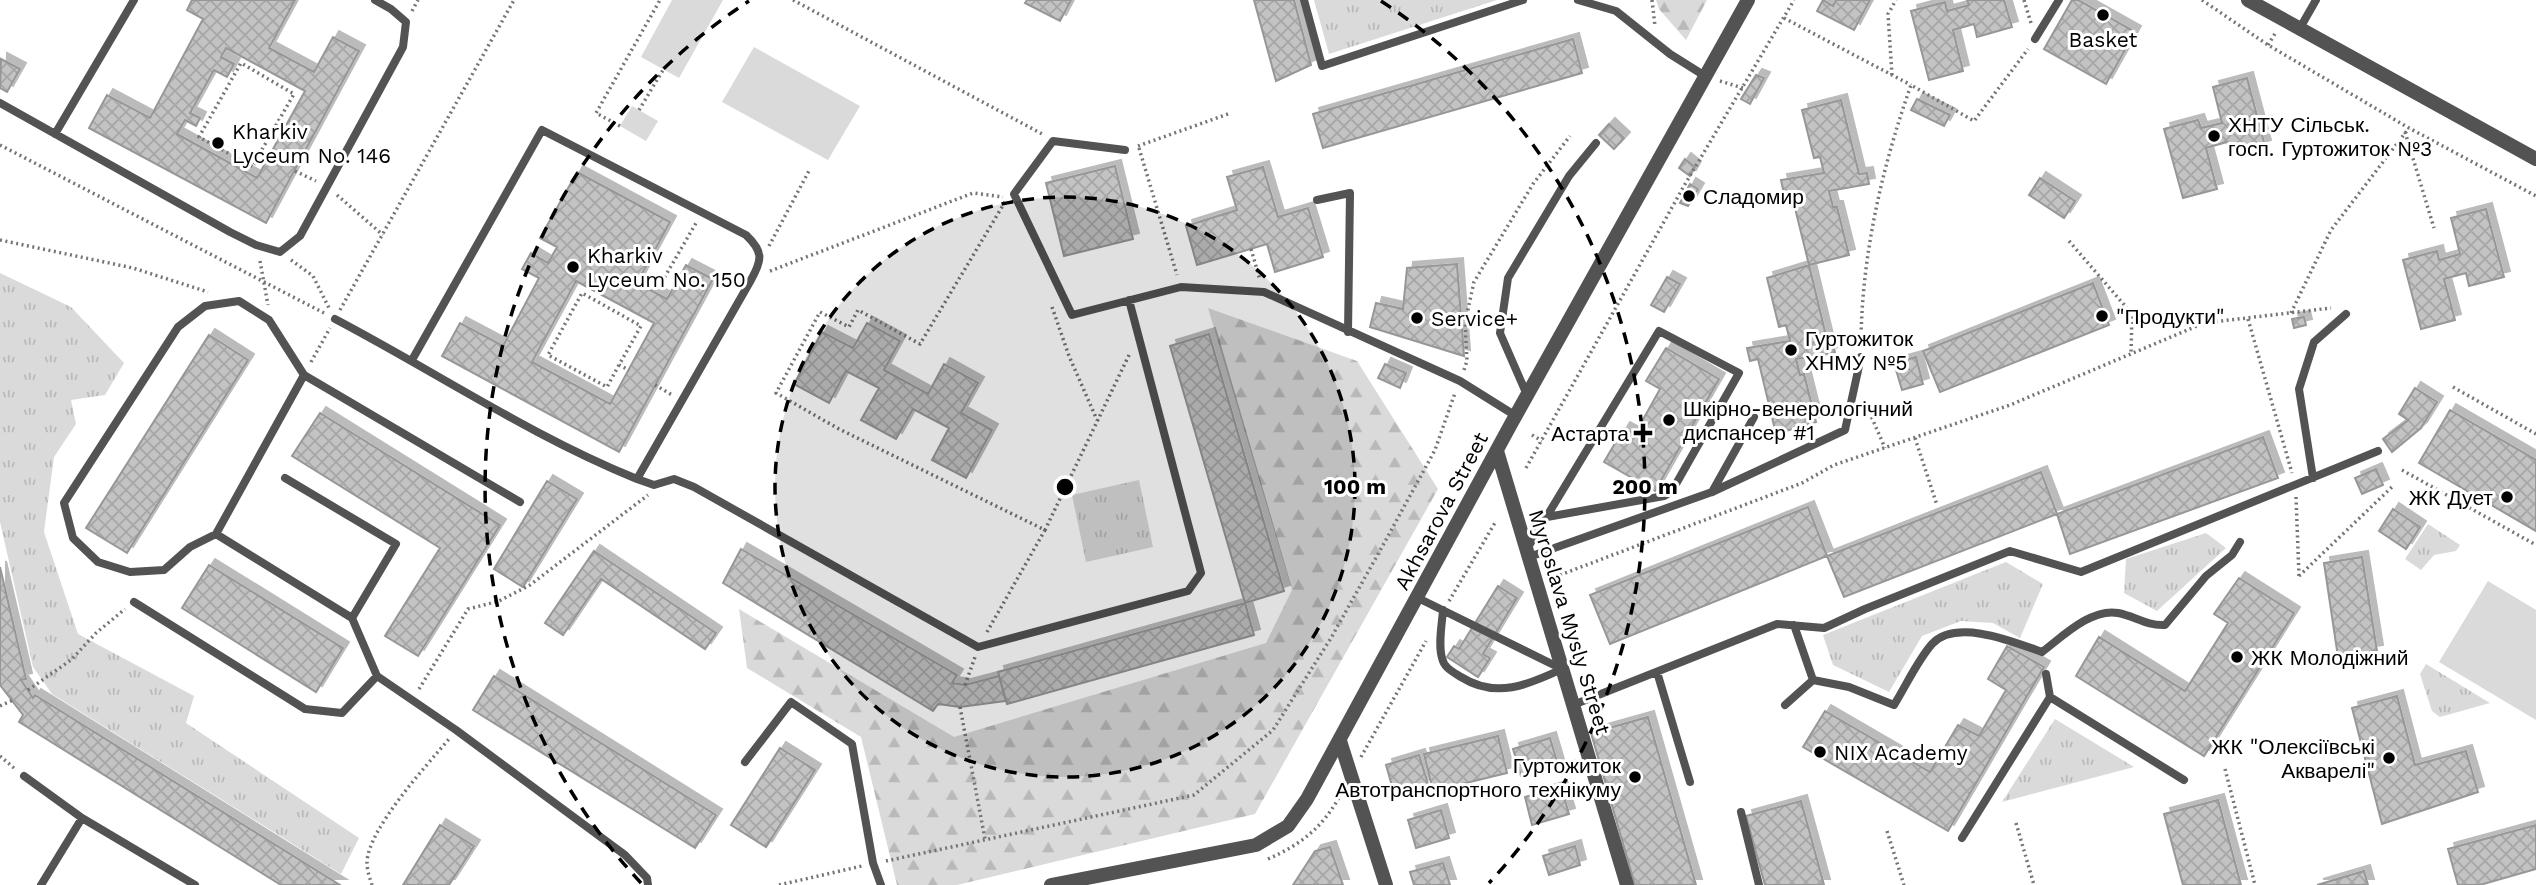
<svg xmlns="http://www.w3.org/2000/svg" width="2536" height="885" viewBox="0 0 2536 885" font-family="'Work Sans',sans-serif">
	<style>
		.forest { fill: url(#forest-firs) }
		.park { fill: url(#park-tufts) }
		.pitch { fill: #dadada }
		.building { fill: url(#building-cross-hatch); stroke: #979797; stroke-width: 2; fill-rule: evenodd; filter: url(#shadow) }
		.lines { fill: none; stroke-linecap: round; stroke-linejoin: round }
		.path { stroke: #757575; stroke-width: 3.5; stroke-dasharray: 2 3.5; stroke-linecap: butt }
		.service { stroke: #535353; stroke-width: 8 }
		.minor { stroke: #535353; stroke-width: 14 }
		.tertiary { stroke: #535353; stroke-width: 14 }
		.ring { fill: none; stroke: #000; stroke-width: 3.5; stroke-dasharray: 12 9 }
		.poi-dot { fill: #000; stroke: #fff; stroke-width: 2.5 }
		.labels { text-anchor: middle; dominant-baseline: central; stroke-width: 6; stroke-linejoin: round; paint-order: stroke }
		.poi-label { font-size: 21px; fill: #000; stroke: #fff; text-anchor: start }
		.street-label { font-size: 21px; fill: #000; stroke: #fff }
		.centre { fill: #000; stroke: #fff; stroke-width: 3.5 }
		.ring-label { font-size: 21px; text-anchor: middle; font-weight: bold; fill: #000; stroke: #fff; stroke-width: 6; stroke-linejoin: round; paint-order: stroke }
	</style>
	<defs>
		<pattern id="forest-firs" width="22" height="20" patternUnits="userSpaceOnUse" patternTransform="scale(1.75)"><rect width="22" height="20" fill="#dadada"/><path d="M5 1l3.5 6h-7zM16 11l3.5 6h-7z" fill="#b9b9b9"/></pattern>
		<pattern id="park-tufts" width="24" height="20" patternUnits="userSpaceOnUse" patternTransform="scale(1.75)"><rect width="24" height="20" fill="#dadada"/><path d="M3 7l-1-3M5 7V3M7 7l1-3M15 17l-1-3M17 17v-4M19 17l1-3" fill="none" stroke="#b9b9b9"/></pattern>
		<pattern id="building-cross-hatch" width="8" height="8" patternUnits="userSpaceOnUse" patternTransform="scale(1.75)"><rect width="8" height="8" fill="#c3c3c3"/><path d="M0 0l8 8M0 8l8-8" fill="none" stroke="#a6a6a6"/></pattern>
		<filter id="shadow"><feDropShadow dx="6" dy="-6" stdDeviation="0" flood-color="#0004"/></filter>
	</defs>
	<rect width="100%" height="100%" fill="#fff"/>
	<path class="forest" d="M1656 0H1707L1686 40 1659 9Z
		M1208 308 1357 361 1438 489 1255 814 957 885H897L861 737 747 668 739 609 954 737 1266 643 1292 590Z"/>
	<path class="park" d="M1314 0H1497L1329 54Z
		M0 273 71 307 124 363 105 395 71 400 76 424 54 457 44 532 78 634 194 696 186 723 359 838 341 874 52 694 33 667 0 522Z
		M1139 480 1153 547 1086 562 1072 495Z
		M2428 524 2460 545 2456 551 2434 555 2421 570 2405 559Z
		M2206 533 2226 548 2157 611 2124 593 2126 559Z
		M2006 562 2043 584 2020 638 1993 623 1961 621 1922 636 1889 692 1833 665 1823 635Z
		M2426 664 2490 703 2440 717 2432 711 2420 674Z
		M2055 719 2134 767 2002 802Z"/>
	<path class="pitch" d="M672 0H723L679 78 641 57Z
		M754 47 860 106 828 160 722 102Z
		M632 106 658 121 646 141 620 126Z
		M2488 581 2536 610V720L2439 662Z"/>
	<path class="building" d="M192 0H295L269 48 314 72 333 37 359 51 266 223 89 128 107 95 150 118 203 19 187 10ZM226 48 305 91 257 178 177 134 185 120 196 126 200 118 190 113 214 70 227 77 234 64 221 57Z
		M1027 0H1071L1060 21 1025 3Z
		M1254 0H1294L1311 65 1276 81Z
		M1823 0 1833 6 1836 0H1870L1854 30 1817 11Z
		M1967 0H2004L2012 27 1977 37 1974 24 1953 30 1963 71 1929 80 1911 11 1945 2 1947 11 1969 5Z
		M2072 0H2078L2135 32 2106 84 2044 49Z
		M1573 39 1582 73 1323 148 1313 114Z
		M1 59 20 69 7 92 0 88Z
		M1756 75 1764 78 1750 104 1741 99Z
		M2247 78 2265 146 2231 155 2227 142 2206 148 2217 189 2183 198 2164 129 2198 120 2201 128 2222 123 2213 87Z
		M1917 99 1950 115 1944 126 1911 110Z
		M1841 100 1859 174 1867 173 1869 184 1829 191 1833 207H1837L1849 255 1809 265 1791 192 1784 194 1781 180 1824 173 1820 157 1814 158 1802 110Z
		M1609 124 1624 138 1614 149 1599 135Z
		M1685 159 1695 167 1690 176 1679 168Z
		M1115 166 1133 239 1064 256 1046 183Z
		M1263 167 1278 217 1308 208 1323 257 1275 272 1267 244 1197 265 1186 226 1237 210 1227 177Z
		M577 172 670 222 637 283 667 299 686 265 713 279 619 452 442 356 460 323 503 346 539 278 522 269 531 253 548 263 557 247 540 238ZM576 281 654 323 610 404 532 362Z
		M2040 178 2075 201 2064 218 2029 195Z
		M1690 184 1698 189 1688 206 1680 203Z
		M2486 209 2504 277 2469 286 2466 273 2444 279 2455 320 2421 329 2403 260 2437 251 2439 260 2460 254 2451 218Z
		M1457 264 1464 356 1370 327 1376 303 1403 309 1407 268Z
		M1809 265 1828 344 1833 343 1835 353 1796 359 1800 375 1804 374 1816 422 1776 434 1758 359 1750 361 1747 348 1790 341 1786 325 1779 327 1767 278Z
		M1667 277 1680 284 1664 312 1651 305Z
		M2093 283 2109 325 1940 392 1923 351Z
		M2304 317 2306 325 2294 328 2292 319Z
		M867 323 900 341 884 370 928 394 944 364 978 383 961 413 992 430 966 478 932 460 949 428 913 409 896 439 861 420 879 388 846 371 829 403 794 384 822 332 853 348Z
		M1209 334 1284 591 1245 603 1170 346Z
		M209 335 248 360 127 553 86 528Z
		M1666 348 1719 379 1655 491 1604 462 1624 428 1635 434 1660 389 1646 381Z
		M1916 357 1923 384 1902 390 1894 363Z
		M1385 364 1406 373 1400 388 1378 378Z
		M2415 388 2437 402 2421 428 2392 452 2383 439 2408 420 2399 414Z
		M2450 410 2536 460V531L2419 463Z
		M320 413 500 525 418 656 385 636 440 548 292 456Z
		M2263 437 2278 478 2070 554 2057 514Z
		M2376 469 2383 485 2362 494 2355 478Z
		M2041 472 2057 514 1844 597 1827 556Z
		M547 481 577 499 523 587 494 569Z
		M1808 507 1827 556 1610 644 1590 595Z
		M2393 509 2420 527 2406 549 2379 531Z
		M741 549 957 675 952 683 965 685 999 676 1006 701 960 707 938 704 933 711 723 583Z
		M594 551 716 633 705 649 601 579 563 635 545 623Z
		M2362 557 2377 651 2338 657 2324 563Z
		M209 565 343 648 316 692 182 608Z
		M0 567 26 679 21 680 33 698 35 695 340 885H281L19 722 23 715 0 685Z
		M2239 578 2294 613 2204 756 2076 676 2099 637 2185 691 2228 623 2214 614Z
		M1498 586 1517 598 1483 654 1490 658 1478 677 1447 657 1454 646 1459 649Z
		M1245 603 1254 635 1007 704 998 672Z
		M2007 646 2044 667 1948 831 1803 747 1825 711 1930 772 1958 725 1979 736 2006 690 1988 679Z
		M494 676 716 815 695 848 473 710Z
		M2397 696 2415 765 2466 751 2478 792 2382 824 2352 708Z
		M1648 717 1696 885H1635L1591 733Z
		M1498 736 1507 773 1433 791 1424 754Z
		M1550 738 1558 765 1521 776 1513 749Z
		M780 748 815 770 766 847 731 825Z
		M1419 755 1428 784 1394 793 1386 765Z
		M1561 787 1569 814 1532 825 1525 797Z
		M2218 800 2241 885H2183L2164 814Z
		M1801 801 1824 885H1765L1746 816Z
		M1441 810 1449 838 1416 848 1408 820Z
		M440 825 474 846 449 885H403Z
		M2536 825V869L2480 885H2458L2448 849Z
		M1575 846 1580 865 1549 875 1543 856Z
		M1330 847 1343 885H1293L1315 851Z
		M1443 863 1450 885H1414L1410 872Z
		M2364 871 2368 885H2317Z"/>
	<g class="lines">
		<path class="path" d="M793 0 1044 135
			M1652 0 1655 26
			M2024 0 2031 23
			M2202 0 2268 45 2409 128 2536 196
			M412 11 418 0
			M1784 18 1911 85
			M2268 45 2276 32
			M1892 75 1888 14 1896 0
			M1720 81 1743 88
			M639 110 663 70
			M620 126 596 113 660 0
			M2405 132 2434 228
			M0 145 324 313
			M1138 146 1228 114
			M1139 148 1177 275
			M260 153 253 167 199 137 241 63 294 94 260 153 269 157
			M295 171 316 181
			M337 195 383 235
			M1005 202 920 344 858 310 849 327 820 312 776 393 839 429 1045 530 1130 353
			M0 240 133 268 208 292
			M2069 241 2132 314 2131 354
			M769 246 810 169
			M1251 249 1260 280
			M291 260 313 276 329 308
			M260 261 268 305
			M770 271 973 193 1003 197
			M659 287 696 223
			M1052 307 1069 356 1097 420
			M340 310 514 0
			M2291 313 2331 230 2409 128
			M2248 319 2292 473
			M1861 346C1861 258 1882 167 1911 85L1974 121 2028 49
			M311 362 330 328
			M619 365 607 387 548 355 582 293 641 326 619 365 629 370
			M1464 370 1467 361 1465 323 1474 282 1533 184 1570 136
			M655 385 672 395
			M2453 387 2536 434
			M1865 402 1885 448
			M1532 435 1542 441
			M1915 438 1937 505
			M1526 468 1684 186 1794 0
			M2402 470 2536 545
			M2296 497 2299 576
			M1560 575 1802 483 1834 465 2010 405 2204 323 2331 308
			M2299 576 2393 486
			M1449 601 1496 521
			M987 632 1045 530
			M965 685 975 657
			M419 689 468 609 499 601 530 585 648 495
			M28 690 71 660 96 633 125 609
			M0 706 13 700
			M960 707 985 839
			M0 756 14 768
			M1361 757 1426 641
			M2225 769 2255 885
			M2016 823 2034 885
			M1887 831 1904 885
			M1268 859C1302 844 1323 827 1341 794
			M886 861 1194 795 1273 730 1331 638 1382 547 1435 450 1455 393
			M372 885C370 879 367 870 367 863 367 830 427 765 449 739
			M779 885 862 866"/>
		<path class="service" d="M1304 0 1322 66 1523 0
			M1578 0 1616 11 1670 54 1705 76
			M2300 28 2316 0
			M2035 39 2059 0
			M0 103 230 232 256 245 280 252 300 236 403 47 406 22 391 9 375 0
			M55 134 134 0
			M1125 150 1053 141 1014 194 1072 315 1181 287 1264 292 1460 381 1516 416
			M1317 200 1350 193 1348 332
			M239 301 269 320 304 375 216 534 190 547 164 570 130 572 98 562 73 538 64 503 178 327 205 306Z
			M335 319C436 372 531 436 637 479L751 280C762 260 764 252 746 235L542 130 412 360
			M304 375 520 502
			M1527 395 1500 333 1508 278 1569 176 1596 143
			M285 478 396 544 352 618
			M2313 478 2299 389 2314 342 2346 314
			M637 479 654 485 674 479 694 487 978 647 1188 591 1201 573 1129 300
			M1712 492 1754 417
			M216 534 352 618 377 676 456 730 625 855 647 878 648 885
			M1527 549 1659 331 1739 373 1672 491 1664 496 1547 517
			M1529 557 1712 492 1845 430 1861 357
			M1418 598 1562 669
			M134 602 305 709 342 713 377 676
			M1443 610C1442 624 1438 644 1442 658 1444 668 1453 672 1461 677 1496 699 1528 685 1562 669
			M1794 625 1813 680
			M2042 652C2062 637 2091 608 2118 613 2135 616 2146 626 2165 625L2206 576 2232 555 2240 542
			M1657 672 1690 782
			M2050 697 2184 780
			M1573 705 1777 624 1824 628 1865 609 2010 551 2081 572 2378 451
			M1785 705 1813 680 1849 687 1894 705C1906 686 1917 661 1932 644 1956 618 2014 642 2042 652
			M745 762 791 702 852 744 873 863 881 885
			M24 776 82 818
			M1741 812 1759 885
			M1962 838 2050 697 2046 674
			M41 885 82 818 195 885"/>
		<path class="minor" d="M2248 0 2536 159
			M1340 741 1386 885"/>
		<path class="tertiary" d="M1497 451 1627 885
			M1051 885 1256 845 1288 826 1307 799 1511 424 1748 0"/>
	</g>
	<circle cx="1065" cy="487" r="290" fill="#000" fill-opacity=".12"/>
	<g class="ring">
		<circle cx="1065" cy="487" r="290"/>
		<path d="M641 883A580 580 0 0 1 749 1M1381 1A580 580 0 0 1 1489 883"/>
	</g>
	<g class="poi-dot">
		<circle cx="2103" cy="15" r="7"/>
		<circle cx="2214" cy="136" r="7"/>
		<circle cx="218" cy="143" r="7"/>
		<circle cx="1689" cy="196" r="7"/>
		<circle cx="573" cy="267" r="7"/>
		<circle cx="2102" cy="316" r="7"/>
		<circle cx="1417" cy="318" r="7"/>
		<circle cx="1791" cy="350" r="7"/>
		<circle cx="1669" cy="420" r="7"/>
		<path d="M1639.5 422.5h7v7h7v7h-7v7h-7v-7h-7v-7h7z"/>
		<circle cx="2507" cy="497" r="7"/>
		<circle cx="2237" cy="657" r="7"/>
		<circle cx="1820" cy="752" r="7"/>
		<circle cx="2389" cy="758" r="7"/>
		<circle cx="1635" cy="777" r="7"/>
	</g>
	<g class="labels">
		<g class="poi-label">
			<text x="2103" y="39" text-anchor="middle">Basket</text>
			<text x="2228" y="124">ХНТУ Сільськ.<tspan x="2228" dy="24">госп. Гуртожиток №3</tspan></text>
			<text x="232" y="131">Kharkiv<tspan x="232" dy="24">Lyceum No. 146</tspan></text>
			<text x="1703" y="196">Сладомир</text>
			<text x="587" y="255">Kharkiv<tspan x="587" dy="24">Lyceum No. 150</tspan></text>
			<text x="2116" y="316">"Продукти"</text>
			<text x="1431" y="318">Service+</text>
			<text x="1805" y="338">Гуртожиток<tspan x="1805" dy="24">ХНМУ №5</tspan></text>
			<text x="1683" y="408">Шкірно-венерологічний<tspan x="1683" dy="24">диспансер #1</tspan></text>
			<text x="1629" y="433" text-anchor="end">Астарта</text>
			<text x="2493" y="497" text-anchor="end">ЖК Дует</text>
			<text x="2251" y="657">ЖК Молодіжний</text>
			<text x="2375" y="746" text-anchor="end">ЖК "Олексіївські<tspan x="2375" dy="24">Акварелі"</tspan></text>
			<text x="1834" y="752">NIX Academy</text>
			<text x="1621" y="765" text-anchor="end">Гуртожиток<tspan x="1621" dy="24">Автотранспортного технікуму</tspan></text>
		</g>
		<g class="street-label">
			<text transform="translate(1441 511) rotate(-62)">Akhsarova Street</text>
			<text transform="translate(1570 622) rotate(73)">Myroslava Mysly Street</text>
		</g>
	</g>
	<circle cx="1065" cy="487" r="10" class="centre"/>
	<g class="ring-label">
		<text x="1355" y="494">100 m</text>
		<text x="1645" y="494">200 m</text>
	</g>
</svg>
